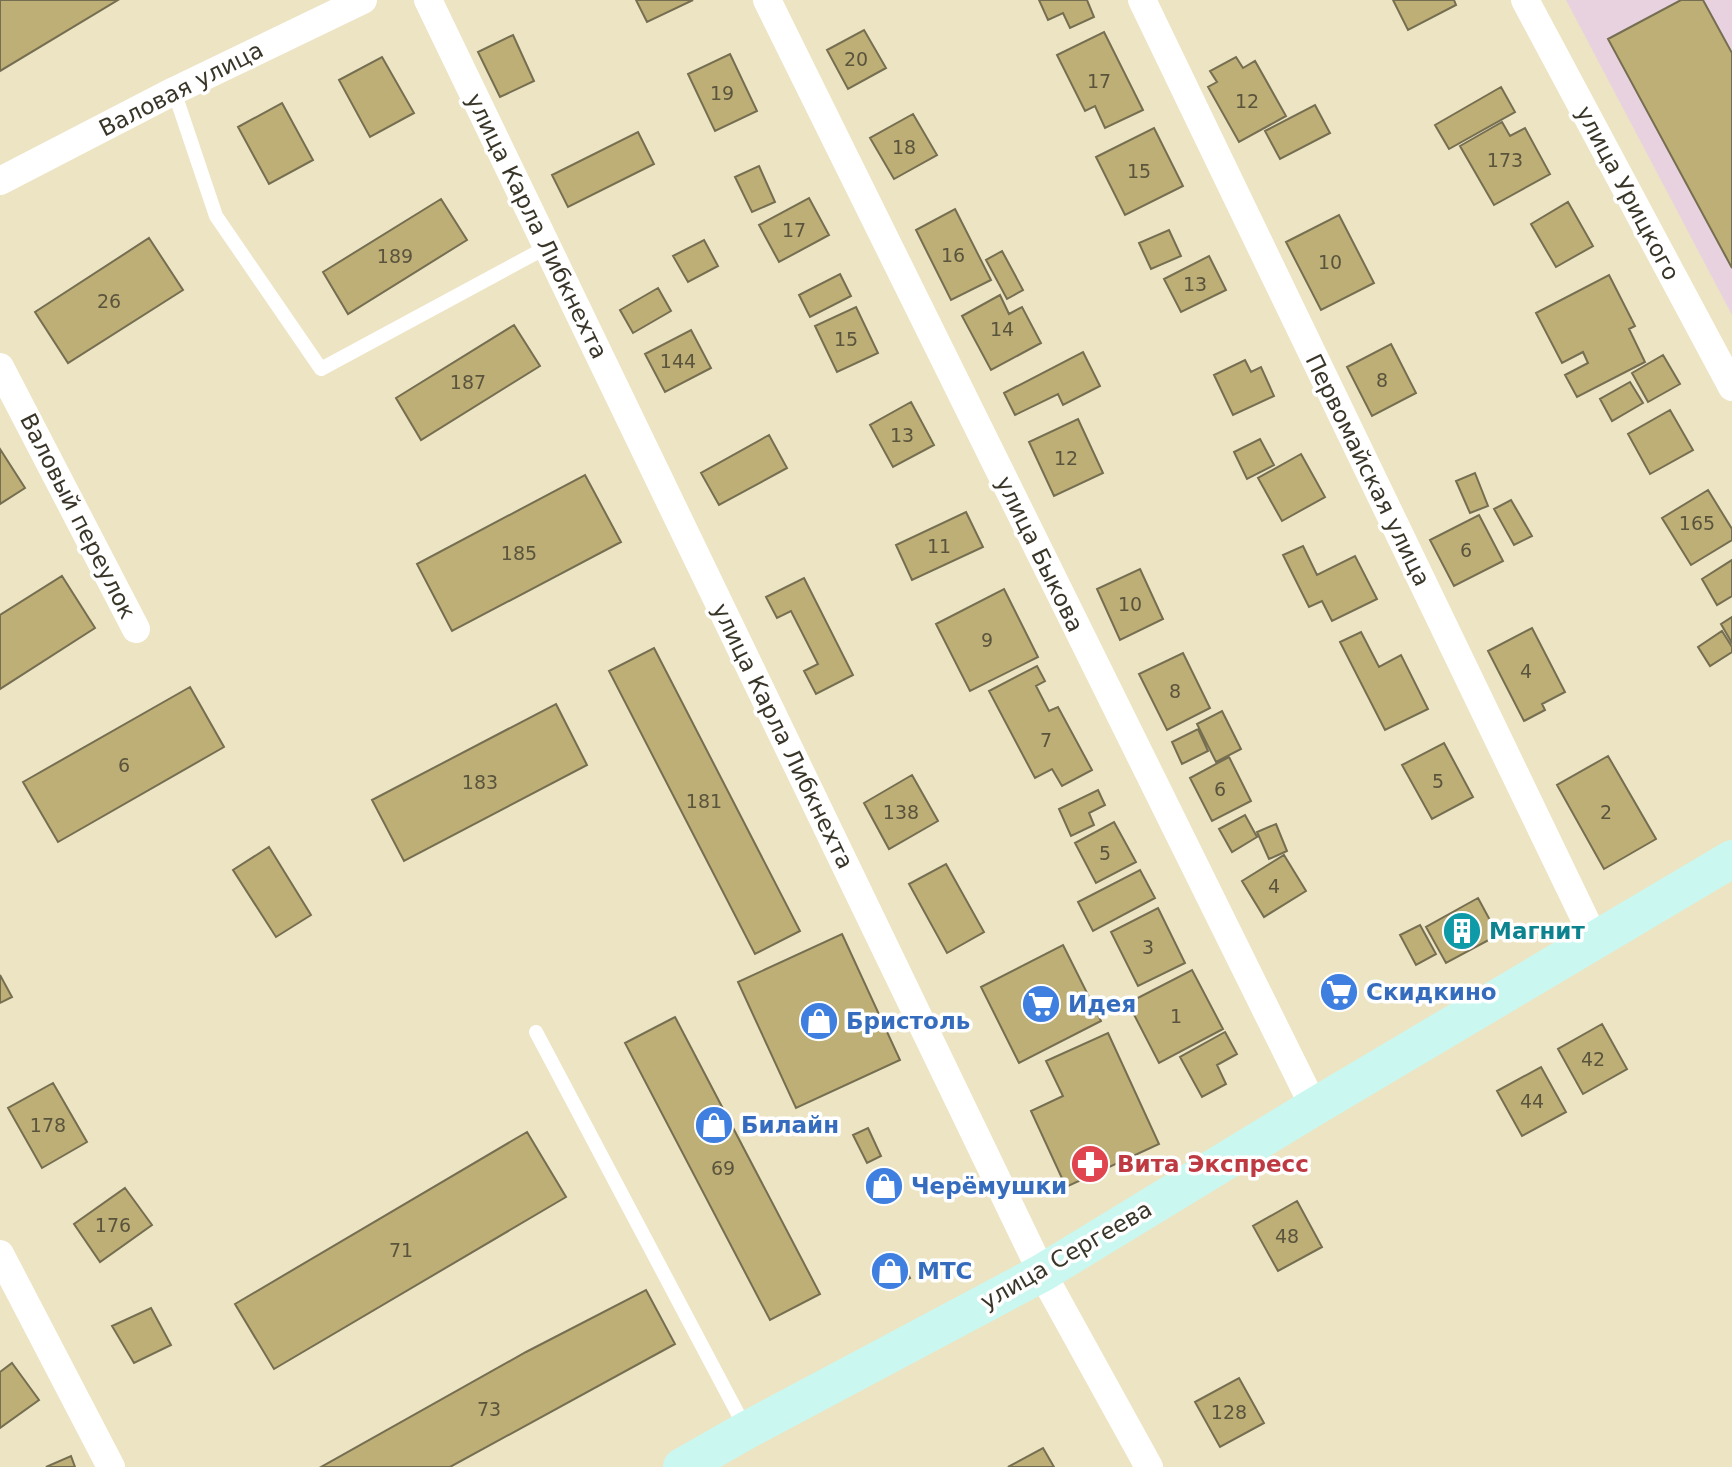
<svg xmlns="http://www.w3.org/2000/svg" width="1732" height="1467" viewBox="0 0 1732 1467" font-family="'DejaVu Sans',sans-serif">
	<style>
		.industrial { fill: #e9d2df }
		.building { fill: #beaf77; stroke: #756e51; stroke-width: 2 }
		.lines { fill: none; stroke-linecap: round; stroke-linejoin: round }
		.service { stroke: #fff; stroke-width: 14 }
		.minor { stroke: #fff; stroke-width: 28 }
		.secondary { stroke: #caf8f1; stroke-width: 38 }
		.labels { text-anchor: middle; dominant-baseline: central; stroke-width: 7; stroke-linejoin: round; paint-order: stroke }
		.number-label { font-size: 19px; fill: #5a543c }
		.street-label { font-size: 23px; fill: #393629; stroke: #fff }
		.culture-label { font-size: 23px; font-weight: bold; fill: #0d838f; stroke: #fff; text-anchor: start }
		.shop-label { font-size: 23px; font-weight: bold; fill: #366cbe; stroke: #fff; text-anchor: start }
		.health-label { font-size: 23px; font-weight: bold; fill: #be3a42; stroke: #fff; text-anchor: start }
	</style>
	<rect width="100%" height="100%" fill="#ece4c3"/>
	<path class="industrial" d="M1566 0H1732V315Z"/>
	<path class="building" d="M0 0H118L0 71Z
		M636 0H693L647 22Z
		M1039 0H1087L1094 17 1070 28 1063 13 1048 20Z
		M1393 0H1454L1456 5 1408 30Z
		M1681 0H1703L1732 53V268L1608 39Z
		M864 30 886 68 848 89 827 50Z
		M1104 32 1143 110 1105 128 1095 106 1085 111 1057 55Z
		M513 35 534 81 500 97 478 52Z
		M730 54 757 111 715 131 688 74Z
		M382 57 414 113 370 137 339 80Z
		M1236 57 1243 68 1255 61 1286 116 1239 142 1208 87 1217 82 1210 71Z
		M1501 87 1515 112 1449 149 1435 125Z
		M282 103 313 160 269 184 238 127Z
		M1315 105 1330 133 1280 159 1265 131Z
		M913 114 937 155 894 179 870 138Z
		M1502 122 1510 136 1525 128 1550 174 1494 205 1460 146Z
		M1154 128 1183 186 1125 215 1096 157Z
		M638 132 654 164 568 207 552 175Z
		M759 166 775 202 752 212 735 177Z
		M809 198 829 235 779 262 759 225Z
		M441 199 467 240 348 314 323 272Z
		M1568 202 1593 246 1556 267 1531 224Z
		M955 209 991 280 951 300 916 230Z
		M1339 215 1374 283 1321 310 1286 242Z
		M1169 230 1181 256 1151 269 1139 243Z
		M149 238 183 290 68 363 35 312Z
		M704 240 718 266 688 282 673 256Z
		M1002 251 1023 290 1007 299 986 260Z
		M1209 256 1226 290 1181 312 1164 279Z
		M840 274 851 296 810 317 799 295Z
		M1609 275 1635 326 1629 329 1645 362 1577 397 1565 375 1588 363 1583 352 1562 363 1536 313Z
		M658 288 671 311 633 333 620 310Z
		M1000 295 1009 314 1022 307 1041 343 991 370 962 316Z
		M856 307 878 353 837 372 815 326Z
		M514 325 540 366 421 440 396 398Z
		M691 330 711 368 665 392 645 354Z
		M1391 344 1416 393 1372 416 1347 367Z
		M1083 352 1100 386 1063 405 1058 394 1015 415 1004 393Z
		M1663 355 1680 384 1648 402 1632 373Z
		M1245 360 1251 372 1261 367 1274 396 1233 415 1214 375Z
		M1630 382 1643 403 1612 421 1600 399Z
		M911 402 934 445 893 467 870 425Z
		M1670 410 1693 450 1650 474 1628 434Z
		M1078 419 1103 473 1054 496 1029 442Z
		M769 435 787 468 719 505 701 473Z
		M1260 439 1274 465 1247 479 1234 452Z
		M0 449 25 488 0 504Z
		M1301 454 1325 497 1282 521 1258 478Z
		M1475 473 1488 506 1470 513 1456 481Z
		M585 475 621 542 452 631 417 564Z
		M1708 490 1732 529V540L1691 565 1662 518Z
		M1511 500 1532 536 1514 545 1494 509Z
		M966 512 983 547 912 580 896 545Z
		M1479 515 1503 561 1454 586 1430 540Z
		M1303 546 1317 575 1355 556 1377 599 1332 621 1322 601 1309 607 1283 555Z
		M1732 560V596L1717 605 1702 579Z
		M1140 569 1163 619 1120 640 1097 589Z
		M62 576 95 628 0 689V615Z
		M804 578 853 675 816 694 804 671 818 664 791 611 777 618 766 597Z
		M1004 589 1038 657 970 691 936 624Z
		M1732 617V643L1721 624Z
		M1532 628 1565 692 1542 704 1545 710 1524 721 1488 651Z
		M1722 631 1732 647V652L1710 666 1698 647Z
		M1361 632 1379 667 1401 655 1428 709 1385 730 1340 642Z
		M654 648 800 931 755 954 609 671Z
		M1183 653 1210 708 1167 730 1139 674Z
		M1037 666 1045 681 1036 686 1049 711 1058 707 1092 770 1062 786 1052 769 1035 778 989 691Z
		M190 687 224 747 58 842 23 782Z
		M556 704 587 765 404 861 372 800Z
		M1222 711 1241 749 1216 762 1197 724Z
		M1198 729 1208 751 1182 764 1172 742Z
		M1444 743 1473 797 1432 819 1402 765Z
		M1608 756 1656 839 1604 869 1557 785Z
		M1229 757 1251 801 1212 821 1190 778Z
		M912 775 938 821 889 849 864 803Z
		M1098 790 1105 805 1089 813 1094 825 1071 836 1059 809Z
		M1245 815 1257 837 1232 852 1219 829Z
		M1114 822 1136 862 1096 883 1075 843Z
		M1276 824 1287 851 1269 859 1257 832Z
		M269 847 311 915 276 937 233 870Z
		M1284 855 1306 891 1264 917 1242 881Z
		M946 864 984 932 947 953 909 884Z
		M1140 870 1155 898 1093 931 1078 902Z
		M1478 898 1498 935 1446 963 1426 927Z
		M1158 908 1185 963 1138 986 1111 932Z
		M1420 925 1436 954 1416 965 1400 935Z
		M842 934 900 1060 796 1108 738 982Z
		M1063 945 1101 1021 1019 1063 981 987Z
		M1192 970 1223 1029 1159 1063 1128 1003Z
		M0 975 12 997 0 1003Z
		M675 1017 820 1294 770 1320 625 1043Z
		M1602 1024 1627 1069 1583 1094 1558 1049Z
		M1225 1032 1237 1054 1217 1065 1226 1084 1202 1097 1180 1057Z
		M1108 1033 1159 1144 1066 1187 1031 1111 1063 1096 1046 1061Z
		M1541 1067 1566 1112 1522 1136 1497 1091Z
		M53 1083 87 1142 42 1168 8 1108Z
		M868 1128 881 1156 867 1163 853 1135Z
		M527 1132 566 1197 274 1369 235 1304Z
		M125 1188 152 1225 100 1262 74 1224Z
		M1297 1201 1322 1247 1278 1271 1253 1226Z
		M901 1260 910 1278 888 1289 879 1271Z
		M646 1290 675 1344 450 1467H321L526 1352Z
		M151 1308 171 1345 134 1363 112 1326Z
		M12 1363 39 1400 0 1428V1372Z
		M1239 1378 1264 1423 1220 1447 1195 1402Z
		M1043 1448 1054 1467H1008Z
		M71 1456 75 1467H46Z"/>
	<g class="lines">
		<path class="service" d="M174 91 216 216 321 369 547 247
			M536 1032 746 1429"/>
		<path class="minor" d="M428 0 1042 1273 1149 1467
			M767 0 1314 1107
			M1142 0 1595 940
			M1525 0 1732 387
			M0 181 174 91 363 0
			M0 367 136 629
			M0 1254 111 1467"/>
		<path class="secondary" d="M682 1467 747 1430 1042 1273 1314 1107 1732 859"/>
	</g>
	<defs>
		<g id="building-disc" transform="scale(2.0125)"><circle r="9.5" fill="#0f9aa8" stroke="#fff"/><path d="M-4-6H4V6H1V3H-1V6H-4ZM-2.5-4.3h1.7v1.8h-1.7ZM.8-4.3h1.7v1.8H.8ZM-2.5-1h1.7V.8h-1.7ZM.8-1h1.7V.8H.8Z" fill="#fff"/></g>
		<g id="supermarket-disc" transform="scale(2.0125)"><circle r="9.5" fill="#3f7fe0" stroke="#fff"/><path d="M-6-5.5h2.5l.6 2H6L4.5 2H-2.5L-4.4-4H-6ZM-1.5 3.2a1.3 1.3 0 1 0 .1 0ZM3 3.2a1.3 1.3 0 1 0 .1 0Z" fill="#fff"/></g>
		<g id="shop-disc" transform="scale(2.0125)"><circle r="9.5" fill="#3f7fe0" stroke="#fff"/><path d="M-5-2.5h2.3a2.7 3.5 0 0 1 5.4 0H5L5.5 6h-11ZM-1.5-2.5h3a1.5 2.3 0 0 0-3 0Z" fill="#fff"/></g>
		<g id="pharmacy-disc" transform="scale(2.0125)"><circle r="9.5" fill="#e0444e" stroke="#fff"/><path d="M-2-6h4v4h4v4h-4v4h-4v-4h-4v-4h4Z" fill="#fff"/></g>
	</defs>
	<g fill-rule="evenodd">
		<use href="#building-disc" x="1462" y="931"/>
		<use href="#supermarket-disc" x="1339" y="992"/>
		<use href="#supermarket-disc" x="1041" y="1004"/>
		<use href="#shop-disc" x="819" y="1021"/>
		<use href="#shop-disc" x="714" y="1125"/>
		<use href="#pharmacy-disc" x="1090" y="1164"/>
		<use href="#shop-disc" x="884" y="1186"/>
		<use href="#shop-disc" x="890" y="1271"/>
	</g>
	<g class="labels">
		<g class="number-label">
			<text x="856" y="59">20</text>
			<text x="1099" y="81">17</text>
			<text x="722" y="93">19</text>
			<text x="1247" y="101">12</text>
			<text x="904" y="147">18</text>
			<text x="1505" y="160">173</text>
			<text x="1139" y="171">15</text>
			<text x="794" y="230">17</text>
			<text x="953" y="255">16</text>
			<text x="395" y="256">189</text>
			<text x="1330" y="262">10</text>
			<text x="1195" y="284">13</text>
			<text x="109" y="301">26</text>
			<text x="1002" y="329">14</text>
			<text x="846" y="339">15</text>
			<text x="678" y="361">144</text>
			<text x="1382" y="380">8</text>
			<text x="468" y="382">187</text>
			<text x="902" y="435">13</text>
			<text x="1066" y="458">12</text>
			<text x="1697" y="523">165</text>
			<text x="939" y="546">11</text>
			<text x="1466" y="550">6</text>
			<text x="519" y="553">185</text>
			<text x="1130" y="604">10</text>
			<text x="987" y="640">9</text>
			<text x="1526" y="671">4</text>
			<text x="1175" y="691">8</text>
			<text x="1046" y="740">7</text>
			<text x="124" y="765">6</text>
			<text x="1438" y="781">5</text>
			<text x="480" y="782">183</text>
			<text x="1220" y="789">6</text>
			<text x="704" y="801">181</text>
			<text x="901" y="812">138</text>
			<text x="1606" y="812">2</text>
			<text x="1105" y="853">5</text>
			<text x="1274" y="886">4</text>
			<text x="1148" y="947">3</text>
			<text x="1176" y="1016">1</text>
			<text x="1593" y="1059">42</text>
			<text x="1532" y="1101">44</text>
			<text x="48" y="1125">178</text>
			<text x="723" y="1168">69</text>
			<text x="113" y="1225">176</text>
			<text x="1287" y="1236">48</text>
			<text x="401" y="1250">71</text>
			<text x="489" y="1409">73</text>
			<text x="1229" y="1412">128</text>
		</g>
		<g class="street-label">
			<text transform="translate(181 89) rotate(-27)">Валовая улица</text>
			<text transform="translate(1628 193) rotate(62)">улица Урицкого</text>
			<text transform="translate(537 226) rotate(64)">улица Карла Либкнехта</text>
			<text transform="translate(1368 470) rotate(64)">Первомайская улица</text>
			<text transform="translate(78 516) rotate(63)">Валовый переулок</text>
			<text transform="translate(1040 554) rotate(64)">улица Быкова</text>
			<text transform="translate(783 736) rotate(64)">улица Карла Либкнехта</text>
			<text transform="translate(1066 1255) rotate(-30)">улица Сергеева</text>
		</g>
		<g class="culture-label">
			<text x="1489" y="931">Магнит</text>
		</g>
		<g class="shop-label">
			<text x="1366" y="992">Скидкино</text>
			<text x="1068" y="1004">Идея</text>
			<text x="846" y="1021">Бристоль</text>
			<text x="741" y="1125">Билайн</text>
			<text x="911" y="1186">Черёмушки</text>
			<text x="917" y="1271">МТС</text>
		</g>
		<g class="health-label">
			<text x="1117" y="1164">Вита Экспресс</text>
		</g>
	</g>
</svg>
